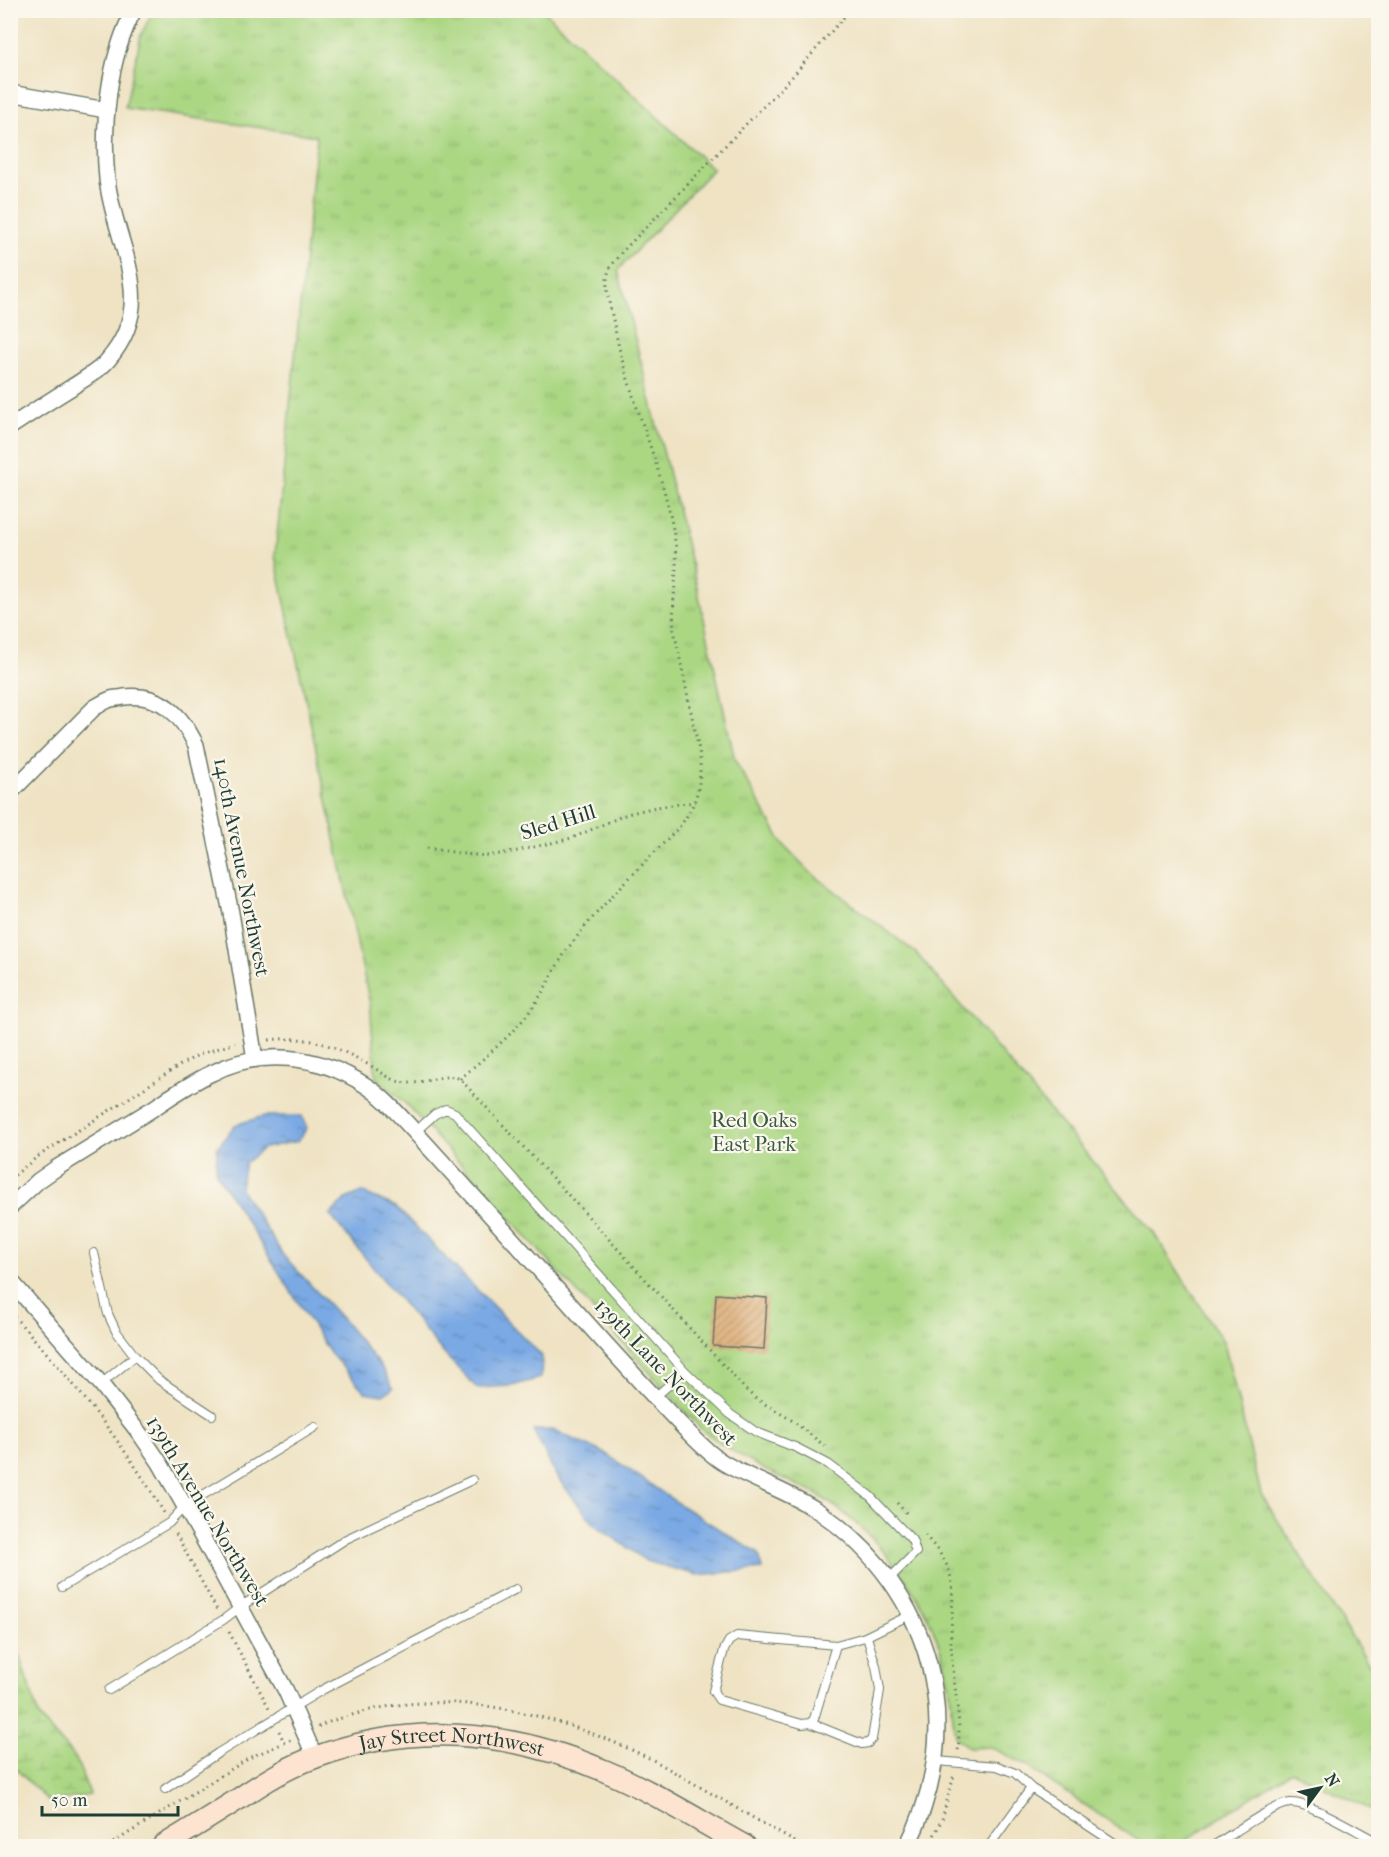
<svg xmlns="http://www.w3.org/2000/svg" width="1389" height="1857" viewBox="0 0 1389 1857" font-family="'IM FELL French Canon',serif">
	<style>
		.wetland { fill: url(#wetland-marsh); stroke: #658a5c; stroke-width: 1.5 }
		.park { fill: url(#park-tufts); stroke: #658a5c; stroke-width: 1.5 }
		.water { fill: url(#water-ripples); stroke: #4c738c; stroke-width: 1.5 }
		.building { fill: url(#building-hatch) }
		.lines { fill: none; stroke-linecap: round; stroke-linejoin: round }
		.lane-casing { stroke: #687766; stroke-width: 10 }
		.street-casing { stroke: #687766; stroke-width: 18 }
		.secondary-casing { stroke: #687766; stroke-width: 24 }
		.path { stroke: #687766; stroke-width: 3; stroke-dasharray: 1.5 4.5; stroke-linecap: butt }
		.lane { stroke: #fff; stroke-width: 8 }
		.street { stroke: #fff; stroke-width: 15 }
		.secondary { stroke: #fde4d1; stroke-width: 21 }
		.labels { text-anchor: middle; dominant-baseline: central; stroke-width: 4.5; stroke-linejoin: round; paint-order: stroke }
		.street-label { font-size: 21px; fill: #1f3d34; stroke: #fbf7ec }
		.park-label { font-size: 21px; fill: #3b5c44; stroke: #fbf7ec }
	</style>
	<defs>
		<pattern id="wetland-marsh" width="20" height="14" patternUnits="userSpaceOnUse" patternTransform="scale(1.5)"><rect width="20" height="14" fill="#abd783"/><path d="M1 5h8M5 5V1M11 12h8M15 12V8" fill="none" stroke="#93b972"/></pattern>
		<pattern id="park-tufts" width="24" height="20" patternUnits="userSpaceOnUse" patternTransform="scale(1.5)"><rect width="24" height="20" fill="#abd783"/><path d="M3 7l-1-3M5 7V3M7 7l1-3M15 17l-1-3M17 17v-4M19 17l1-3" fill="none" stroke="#93b972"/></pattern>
		<pattern id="water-ripples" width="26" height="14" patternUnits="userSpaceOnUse" patternTransform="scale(1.5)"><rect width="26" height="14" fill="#7aa9e4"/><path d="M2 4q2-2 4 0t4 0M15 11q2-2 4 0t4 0" fill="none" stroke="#638bba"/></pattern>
		<pattern id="building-hatch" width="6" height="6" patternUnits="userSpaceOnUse" patternTransform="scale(1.5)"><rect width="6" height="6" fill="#dcac75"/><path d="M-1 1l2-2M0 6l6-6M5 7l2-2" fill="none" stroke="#b28d61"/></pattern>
	</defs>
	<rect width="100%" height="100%" fill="#fbf7ec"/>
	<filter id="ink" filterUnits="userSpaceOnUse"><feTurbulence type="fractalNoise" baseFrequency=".0167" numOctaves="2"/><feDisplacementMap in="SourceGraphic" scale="12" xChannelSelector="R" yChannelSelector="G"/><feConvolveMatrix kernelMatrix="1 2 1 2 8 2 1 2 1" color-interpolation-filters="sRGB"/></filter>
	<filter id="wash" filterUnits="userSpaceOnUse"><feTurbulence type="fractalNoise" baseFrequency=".008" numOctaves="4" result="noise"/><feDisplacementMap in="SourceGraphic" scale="24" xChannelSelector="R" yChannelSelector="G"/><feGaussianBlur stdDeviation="1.35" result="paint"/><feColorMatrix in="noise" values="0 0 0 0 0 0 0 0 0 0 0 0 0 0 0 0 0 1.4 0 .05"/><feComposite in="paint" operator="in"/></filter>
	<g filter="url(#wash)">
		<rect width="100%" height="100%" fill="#efe3c4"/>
		<path class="wetland" d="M10 1619 21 1661 39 1717 76 1759 90 1795 49 1802 11 1764Z"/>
		<path class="park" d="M153 11H544L713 169 618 270 697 587 735 761 783 844 810 872 916 953 1153 1232 1224 1343 1261 1494 1378 1678V1813L1292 1771 1177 1846H1152L1145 1845 1025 1765 991 1747 969 1748 955 1737C952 1713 951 1689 945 1665 929 1599 878 1533 821 1497 804 1487 785 1479 767 1471 744 1459 723 1446 702 1430L406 1104 376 1078 370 1004 275 556 317 136 125 108 141 35Z"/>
		<path class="water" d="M264 1116H302L307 1128 298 1141 264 1148 245 1163 240 1188 283 1255 341 1318 382 1368 393 1388 383 1395 365 1392 330 1353 216 1173 217 1148 235 1125Z
			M362 1192 396 1207 542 1356 541 1378 512 1386 477 1388 445 1355 330 1215 346 1199Z
			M533 1430H553L606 1454 682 1506 759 1554 762 1569 697 1575 646 1561 593 1523 557 1477Z"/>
		<g id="blocks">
			<path class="building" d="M716 1294 767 1298 764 1349 713 1346Z"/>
		</g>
	</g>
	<g filter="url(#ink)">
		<use href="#blocks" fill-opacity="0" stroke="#687766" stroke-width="1.5"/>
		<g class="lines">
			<g class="lane-casing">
				<path id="lane" d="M415 1132 435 1114 446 1109 455 1113 685 1371 730 1414 756 1432 797 1448 828 1464 870 1496 912 1540 916 1552 889 1579
					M94 1253 108 1314 116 1331 135 1356 159 1380 212 1415
					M101 1384 135 1356
					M655 1397 685 1371
					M62 1587 169 1523 185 1506 315 1427
					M836 1645 814 1719 810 1723 802 1724 719 1700 713 1691 724 1650 729 1641 737 1636 836 1645 865 1637 910 1615
					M109 1690 223 1620 240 1607 346 1539 472 1480
					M810 1723 862 1744 868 1743 872 1739 880 1690 876 1666 867 1637
					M936 1761 997 1766 1015 1773 1031 1788 1119 1846
					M165 1789 218 1753 322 1690 516 1589
					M989 1846 1031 1788
					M1213 1846C1230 1836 1272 1805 1290 1803 1309 1801 1359 1833 1378 1842"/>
			</g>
			<g class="street-casing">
				<path id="street" d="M10 93 106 110
					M10 427C31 413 51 400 72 387 84 379 99 371 108 360 160 300 114 244 107 179 102 125 108 59 134 10
					M10 793 94 708C99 705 105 701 111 699 115 698 120 698 124 697 161 693 181 714 196 745L231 913 255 1059
					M10 1207 38 1181 55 1169C86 1150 118 1130 149 1111 169 1098 190 1083 212 1073 261 1048 319 1055 365 1085 384 1097 399 1115 415 1132 469 1191 523 1251 576 1311 612 1351 648 1391 685 1429 697 1441 710 1455 724 1463 756 1482 791 1492 821 1513 932 1590 969 1726 907 1846
					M10 1280 101 1384 140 1434 160 1463 200 1533 286 1691 315 1757"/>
			</g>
			<g class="secondary-casing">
				<g id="secondary">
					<path id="s1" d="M163 1846C189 1830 215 1814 240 1798 264 1782 289 1766 316 1757 413 1721 511 1731 605 1771 653 1791 699 1821 745 1846"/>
				</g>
			</g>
			<path class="path" d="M427 848 464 854 488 856 517 851 572 838 627 814 656 807 695 802
				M269 1040C309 1035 334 1045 369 1065 379 1070 390 1080 401 1082 421 1087 446 1071 460 1079L586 1214 745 1389 755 1398 793 1421 826 1447
				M460 1079C482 1059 507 1040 526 1016 545 994 554 966 572 943 604 901 644 864 680 826 698 802 701 785 700 755L674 630C671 598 680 567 674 535 662 462 627 396 614 324 611 310 606 294 607 279 608 268 615 261 622 252L791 78 850 10
				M10 1179 37 1157 177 1067 198 1055 235 1043
				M10 1312C67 1375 122 1439 164 1513
				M897 1503 909 1516
				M176 1534 217 1610
				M925 1535C935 1547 946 1559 950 1574 956 1597 950 1621 951 1644 952 1680 962 1715 958 1751
				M229 1632 269 1708
				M318 1727C333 1719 350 1716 366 1711 463 1687 568 1718 655 1761L802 1846
				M279 1731 284 1742
				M108 1846 251 1757 291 1740
				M929 1846 942 1819 954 1775"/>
			<use href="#lane" class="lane"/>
			<use href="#street" class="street"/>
			<use href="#secondary" class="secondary"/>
		</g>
	</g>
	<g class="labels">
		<g class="street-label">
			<text transform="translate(558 822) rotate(-17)">Sled Hill</text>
			<text transform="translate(242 867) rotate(79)">140th Avenue Northwest</text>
			<text transform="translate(666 1372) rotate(46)">139th Lane Northwest</text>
			<text transform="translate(208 1511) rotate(59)">139th Avenue Northwest</text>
			<text stroke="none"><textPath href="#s1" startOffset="316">Jay Street Northwest</textPath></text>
		</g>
		<g class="park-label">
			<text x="754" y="1120">Red Oaks<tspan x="754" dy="24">East Park</tspan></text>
		</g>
	</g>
	<rect width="1389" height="1857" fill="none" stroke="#fbf7ec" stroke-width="36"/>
	<g transform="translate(1320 1788) rotate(57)" stroke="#fbf7ec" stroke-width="4.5" paint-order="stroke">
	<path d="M0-4.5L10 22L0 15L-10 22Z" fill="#1f3d34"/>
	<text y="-9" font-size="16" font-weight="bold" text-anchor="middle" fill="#1f3d34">N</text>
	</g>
	<path d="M42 1806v9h136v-9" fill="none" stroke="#1f3d34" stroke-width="3"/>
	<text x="51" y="1806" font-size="18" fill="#1f3d34" stroke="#fbf7ec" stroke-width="4.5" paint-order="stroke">50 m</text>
</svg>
